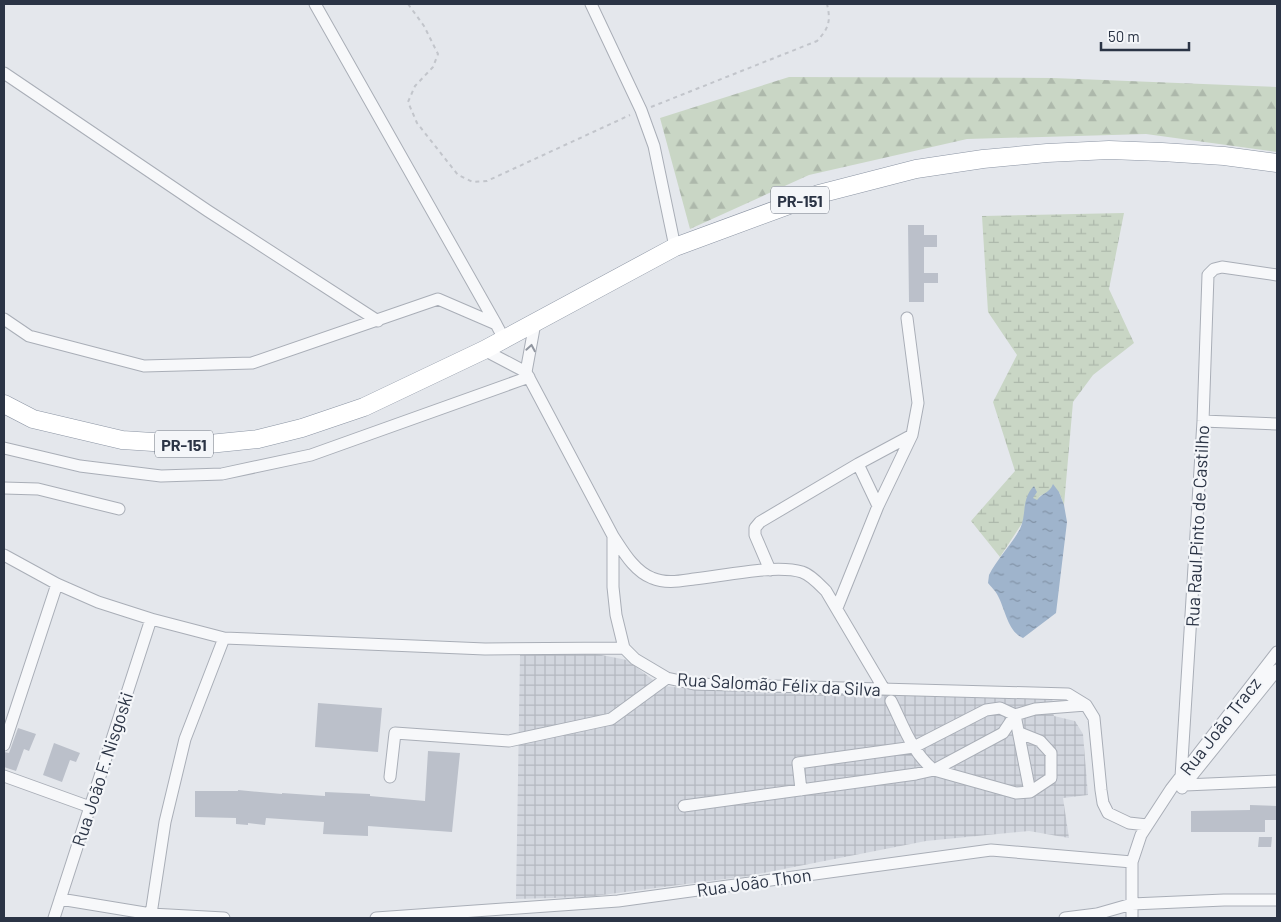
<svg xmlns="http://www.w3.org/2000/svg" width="1281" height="922" viewBox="0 0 1281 922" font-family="Barlow,sans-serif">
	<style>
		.industrial { fill: url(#industrial-grid) }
		.forest { fill: url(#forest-firs) }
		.wetland { fill: url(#wetland-marsh) }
		.water { fill: url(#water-ripples) }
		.building { fill: #bbc0ca }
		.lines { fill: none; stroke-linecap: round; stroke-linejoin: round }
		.minor-casing { stroke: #a9aeb7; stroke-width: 13 }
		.highway-casing { stroke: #8b94a3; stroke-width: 19 }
		.path { stroke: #c2c5cb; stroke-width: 2; stroke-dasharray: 4 4; stroke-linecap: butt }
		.minor { stroke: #f7f8fa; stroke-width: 11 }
		.highway { stroke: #fff; stroke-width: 18 }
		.oneway { stroke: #9196a0 }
		.labels { text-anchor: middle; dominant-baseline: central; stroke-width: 4.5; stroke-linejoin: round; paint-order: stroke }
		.shield { fill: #f4f6f9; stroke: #676e7b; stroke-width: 1 }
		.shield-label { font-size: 16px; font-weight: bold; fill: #2b3445 }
		.street-label { font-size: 18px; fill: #2b3445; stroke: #f4f6f9 }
	</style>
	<defs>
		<pattern id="industrial-grid" width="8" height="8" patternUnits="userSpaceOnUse" patternTransform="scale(1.25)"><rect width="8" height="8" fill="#d2d6de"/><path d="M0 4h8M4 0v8" fill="none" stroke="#b4b8c0"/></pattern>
		<pattern id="forest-firs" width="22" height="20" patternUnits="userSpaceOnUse" patternTransform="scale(1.25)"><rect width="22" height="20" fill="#c9d6c5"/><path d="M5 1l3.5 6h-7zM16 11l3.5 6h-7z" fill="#adb8ab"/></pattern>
		<pattern id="wetland-marsh" width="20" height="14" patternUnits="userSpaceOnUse" patternTransform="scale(1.25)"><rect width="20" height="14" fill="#c9d6c5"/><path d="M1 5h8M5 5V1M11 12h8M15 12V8" fill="none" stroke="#adb8ab"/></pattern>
		<pattern id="water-ripples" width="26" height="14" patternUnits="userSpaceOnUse" patternTransform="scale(1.25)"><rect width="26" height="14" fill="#9fb4cc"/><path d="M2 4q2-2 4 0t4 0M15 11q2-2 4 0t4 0" fill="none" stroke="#8293a7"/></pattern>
	</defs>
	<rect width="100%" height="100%" fill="#e4e7ec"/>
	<path class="industrial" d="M581 651 627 660 653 680 665 686 701 690 1053 698 1051 707 1054 716 1075 721 1083 734 1088 795 1063 798 1069 838 1029 831 926 841 748 876 587 897 516 899 520 655Z"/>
	<path class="forest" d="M789 77 1053 78 1277 87V152L1146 134 967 139 809 175 690 229 660 118Z"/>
	<path class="wetland" d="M1124 213 1109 289 1134 343 1093 375 1073 402 1064 505 1059 492 1050 491 1040 496 1000 557 971 521 1015 471 993 402 1017 355 988 312 982 216Z"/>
	<path class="water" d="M1053 484 1059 492 1064 505 1067 522 1056 613 1023 638C1008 632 1005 609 998 596 996 591 991 587 988 583L989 575C997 559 1011 545 1020 529 1027 514 1021 499 1034 486L1037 492 1033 498 1037 500C1043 492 1049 494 1053 484Z"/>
	<path class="building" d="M908 225H924V235H937V247H924V273H938V283H924V302H909Z
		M318 703 382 708 378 752 315 747Z
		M18 728 36 734 29 751 24 749 16 771 4 767V752L9 753Z
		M54 743 80 753 76 762 70 760 62 782 43 775Z
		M428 751 460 753 452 832 368 826V836L323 834 324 822 266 818 265 825 248 823V825L236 824V818L195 817V791H238V790L282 794V793L325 796V792L370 794V796L425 801Z
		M1250 805 1277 806V820H1265V832H1191V811L1250 810Z
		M1259 837H1272L1271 847H1258Z"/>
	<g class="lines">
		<g class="minor-casing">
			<path id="minor" d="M315 4 496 324
				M591 4 641 110 654 146 675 247
				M4 73 208 211 378 321
				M1277 275 1222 267 1214 269 1208 275 1203 421 1181 777 1185 785 1277 781
				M4 319 29 336 144 366 252 363 438 299 496 324 504 339
				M484 350 526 372
				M526 372 613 536V587L616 615 624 648 635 659 667 678 694 684 1068 694 1086 705 1094 718 1101 790 1103 803 1108 813 1129 823 1147 825
				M526 372 535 323
				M1203 421 1277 424
				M4 448 80 466 161 476 222 474 311 455 529 377
				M858 464 878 506
				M4 488 38 489 119 509
				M613 536C623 551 634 571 652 578 666 584 680 581 694 579 723 576 775 564 802 572 811 575 819 584 826 591L884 689
				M4 555 57 584 98 602 151 619 224 638 485 649 624 648
				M770 570 755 535V528L760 522 858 464 912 435
				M837 608 878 506 912 435 918 403 907 318
				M1020 733 1040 741 1051 753V778L1030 792
				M4 745 57 584
				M4 776 90 807
				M390 777 395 733 509 741 611 719 667 678
				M1182 788 1277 670
				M801 790 798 763 914 747 986 710 1000 708 1015 715 1030 792 1016 793 934 770C912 753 903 725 891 701
				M684 806 916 774 934 770 1003 733 1015 715 1035 709 1086 705
				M60 899 151 914 224 918
				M151 914 165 822 185 739 224 638
				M54 918 151 619
				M376 918 618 901 991 850 1132 862
				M1065 918 1097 914 1132 904 1224 900H1277
				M1132 918V862L1141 835 1171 789 1277 652"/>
		</g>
		<g class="highway-casing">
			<path id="highway" d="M4 404 33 419 122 440 199 445 258 439 302 428 364 407 484 350 675 247 819 194 916 169 983 159 1047 153 1109 150 1162 152 1224 156 1277 163"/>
		</g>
		<path class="path" d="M408 4 424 26 438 54 433 67 415 86 408 102 417 123 458 175 473 182 487 181 630 115
			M651 107 817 41C829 28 831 21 827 4"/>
		<use href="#minor" class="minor"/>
		<use href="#highway" class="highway"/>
	</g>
	<defs><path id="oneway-chevron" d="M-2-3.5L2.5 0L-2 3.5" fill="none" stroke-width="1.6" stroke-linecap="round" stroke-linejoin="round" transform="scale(1.25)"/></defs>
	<use class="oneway" href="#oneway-chevron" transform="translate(531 348) rotate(-80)"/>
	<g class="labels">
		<g class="shield">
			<rect x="771" y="186.5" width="58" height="27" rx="4"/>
			<rect x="155" y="430.5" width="58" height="27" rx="4"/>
		</g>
		<g class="shield-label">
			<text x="800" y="200">PR-151</text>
			<text x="184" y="444">PR-151</text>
		</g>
		<g class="street-label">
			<text transform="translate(1197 526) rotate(-87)">Rua Raul Pinto de Castilho</text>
			<text transform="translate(779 684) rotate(3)">Rua Salomão Félix da Silva</text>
			<text transform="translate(1220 726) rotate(-52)">Rua João Tracz</text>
			<text transform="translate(102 769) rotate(-72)">Rua João F. Nisgoski</text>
			<text transform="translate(754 882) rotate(-8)">Rua João Thon</text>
		</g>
	</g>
	<rect width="1281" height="922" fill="none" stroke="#2b3445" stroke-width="10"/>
	<path d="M1101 42v8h88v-8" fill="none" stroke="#2b3445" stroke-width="2.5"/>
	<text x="1108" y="42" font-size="15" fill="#2b3445" stroke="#f4f6f9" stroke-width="4" paint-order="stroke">50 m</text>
</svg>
